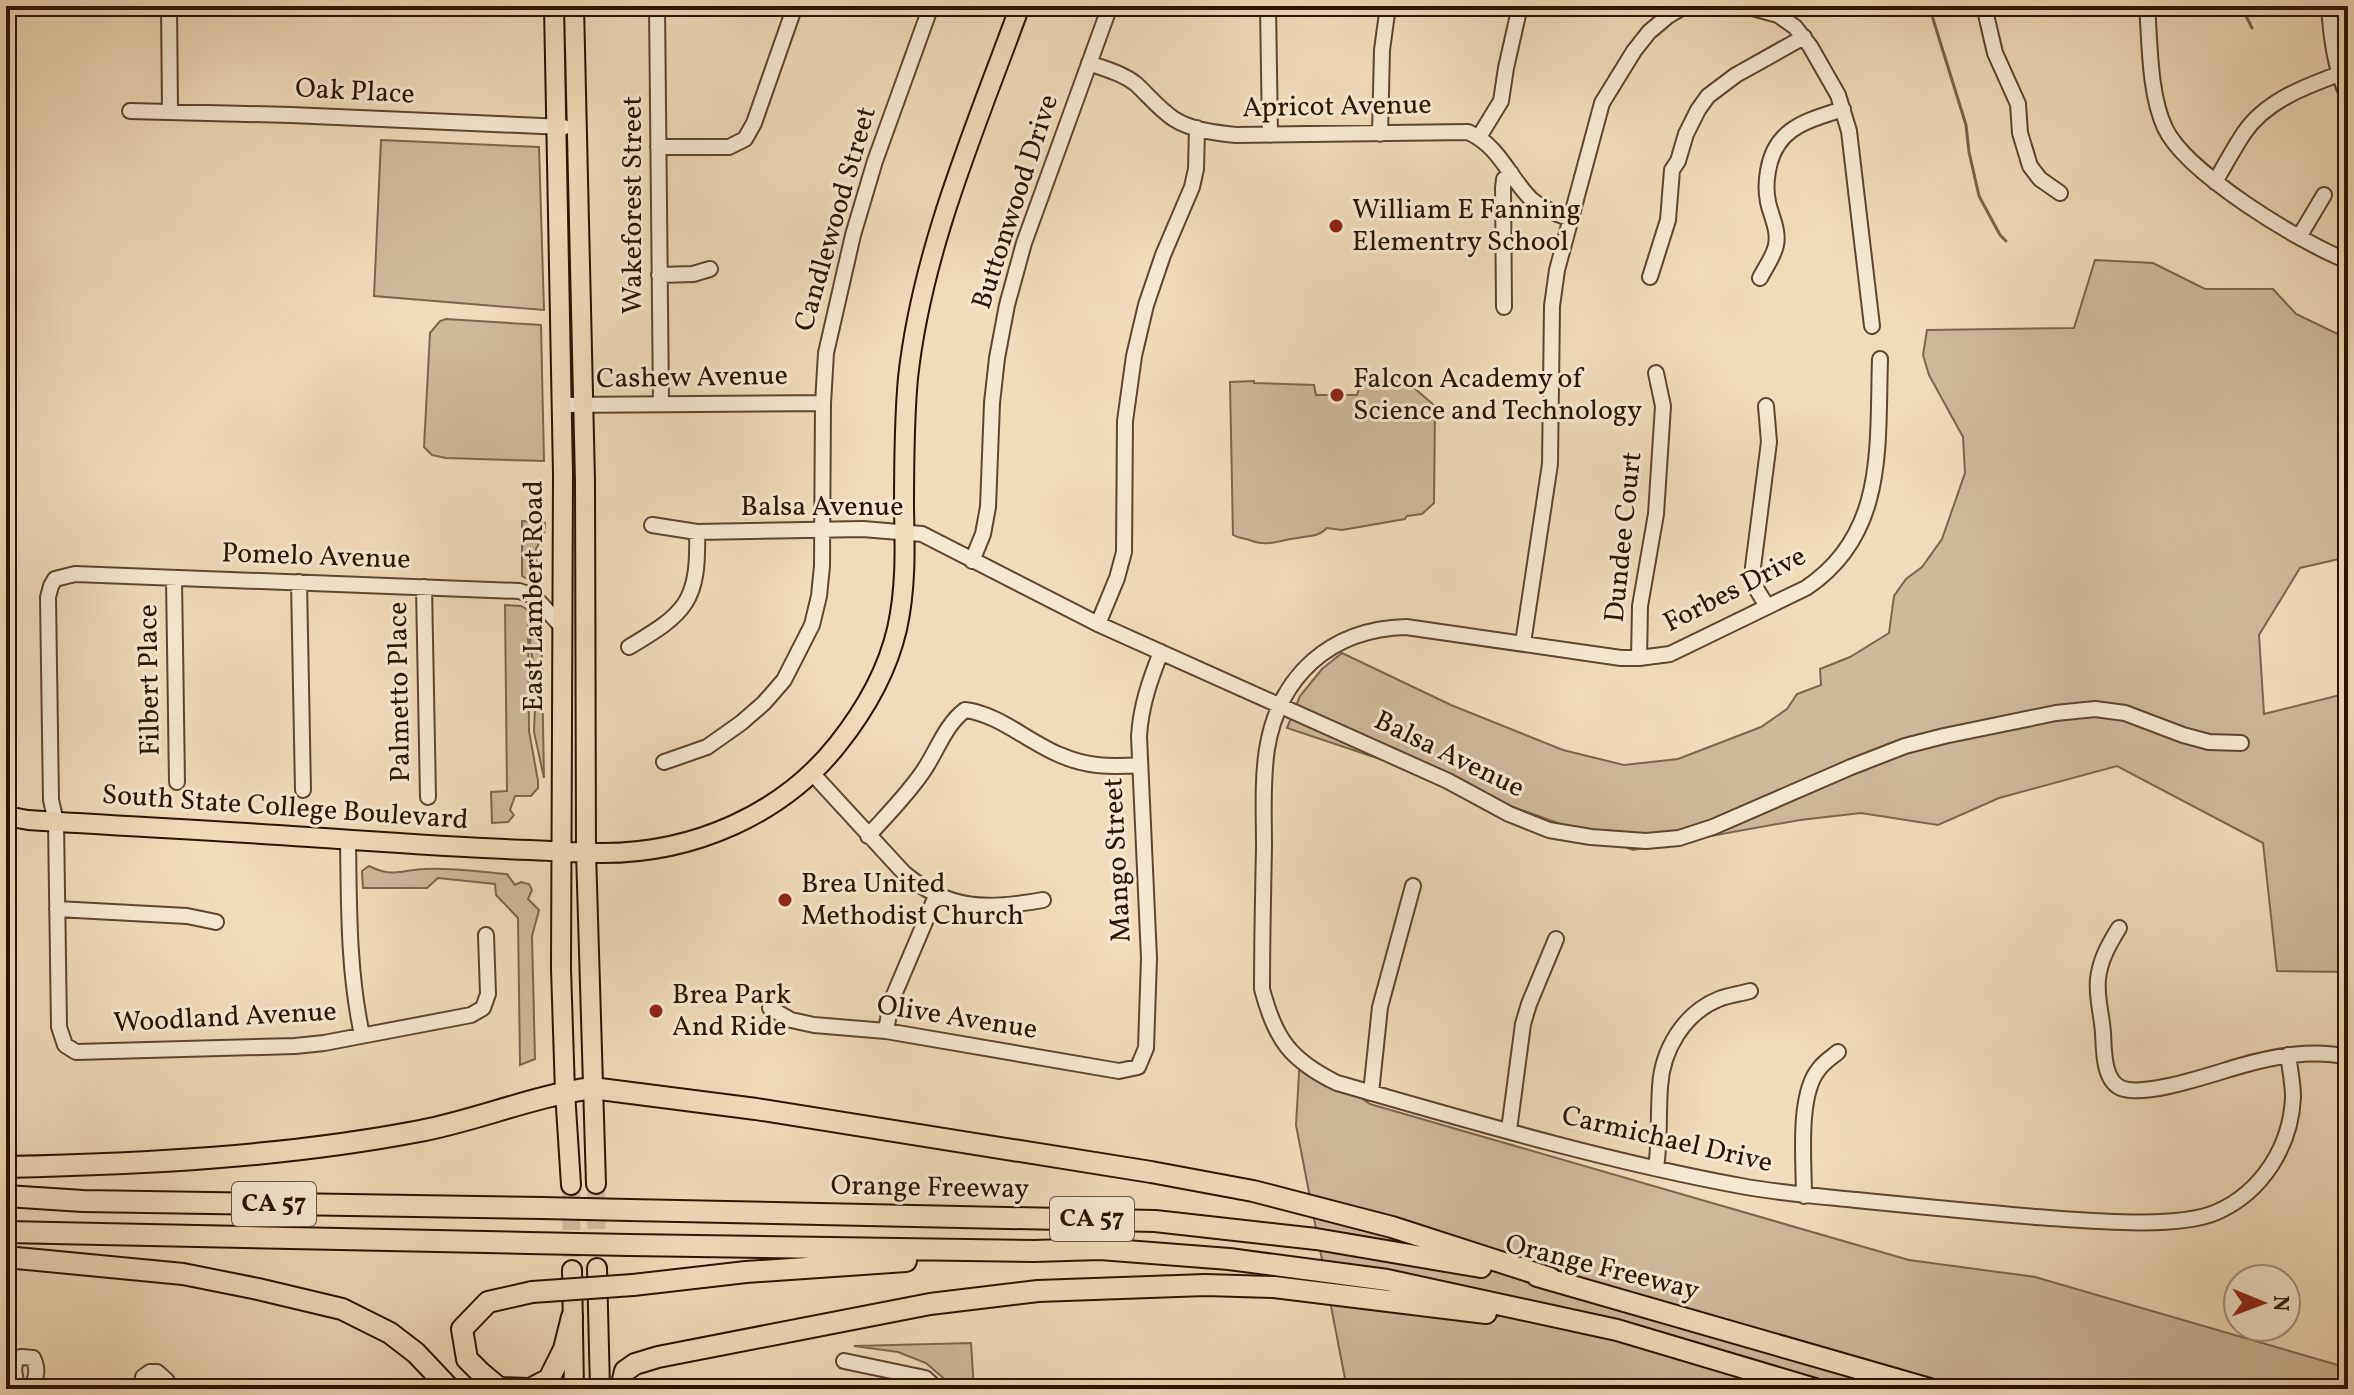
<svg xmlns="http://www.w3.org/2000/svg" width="2354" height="1395" viewBox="0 0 2354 1395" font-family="Vollkorn,serif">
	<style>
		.green { fill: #ceb99b; stroke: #7c664e; stroke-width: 2 }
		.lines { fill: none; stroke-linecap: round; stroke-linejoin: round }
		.stream { stroke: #79634b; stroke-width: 3 }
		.major-tunnel { stroke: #d2bd9e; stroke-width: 18; stroke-dasharray: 18 9; stroke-linecap: butt }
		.minor-casing { stroke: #5c4630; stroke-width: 18 }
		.major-casing { stroke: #2a1402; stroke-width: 22 }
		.highway-casing { stroke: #2a1402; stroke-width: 24 }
		.minor { stroke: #f5e8d2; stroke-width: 14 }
		.major { stroke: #f0dbba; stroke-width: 18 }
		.highway { stroke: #f0dbba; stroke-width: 20 }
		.highway-bridge-casing { stroke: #2a1402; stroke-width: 24; stroke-linecap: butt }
		.highway-bridge { stroke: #f0dbba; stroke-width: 20 }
		.poi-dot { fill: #8f2418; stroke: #f5e8d2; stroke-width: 3 }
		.labels { text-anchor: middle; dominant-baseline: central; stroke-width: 6; stroke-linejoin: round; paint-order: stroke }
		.shield { fill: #f5e8d2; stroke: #675440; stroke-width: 2 }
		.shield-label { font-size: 26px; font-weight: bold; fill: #2a1402 }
		.street-label { font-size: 28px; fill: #2a1402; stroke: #f5e8d2 }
		.poi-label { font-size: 28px; fill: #2a1402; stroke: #f5e8d2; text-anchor: start }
	</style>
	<rect width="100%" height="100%" fill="#f0dbba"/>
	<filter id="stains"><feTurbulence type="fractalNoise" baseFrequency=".0025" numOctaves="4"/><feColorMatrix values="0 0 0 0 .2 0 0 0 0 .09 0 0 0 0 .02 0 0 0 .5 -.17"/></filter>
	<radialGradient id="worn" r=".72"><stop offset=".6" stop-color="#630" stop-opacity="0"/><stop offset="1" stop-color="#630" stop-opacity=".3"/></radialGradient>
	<path class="green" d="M381 140 539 147 544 310 374 296Z
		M2095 260 2153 263 2205 289H2273L2296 314 2348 339V557L2300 568 2259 635 2264 714 2348 693V972L2277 971 2263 843 2117 766 1999 798 1938 825 1861 813 1800 820 1633 850 1380 759 1287 728 1300 696 1322 669 1342 653 1451 705 1563 750 1624 765 1678 759 1761 727 1787 709 1797 694 1821 685 1820 669 1850 657 1889 633 1894 596 1906 579 1922 567 1942 539 1965 473 1963 437 1929 375 1923 355 1927 330 2074 328Z
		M446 319 541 325 544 461 446 458 432 455 424 447 430 333 440 321Z
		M1254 381V383L1314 385 1316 395H1357L1361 383 1406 381 1435 406 1434 503 1422 514 1407 516 1405 519 1342 530 1327 528C1317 538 1310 535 1297 538 1280 540 1268 547 1252 541 1245 538 1240 539 1233 535L1230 382Z
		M522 521 545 523 544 534 536 549 537 576 531 581 522 576Z
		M505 605 521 606 528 610 529 731 538 781V788L531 796H515L510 810 514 815 508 822 492 823 491 792 507 791Z
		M541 612 544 778 534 732 536 684 530 643 531 623Z
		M369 866C393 878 401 870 424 869 451 867 480 872 507 874L515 885 521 882 529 884 532 890 528 899 539 910 532 936 535 1059 520 1065 518 918 496 895 495 884 438 878 427 888H363L362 871Z
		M1300 1056 1370 1104 1909 1260 2035 1277 2348 1368V1389H1347L1296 1125Z
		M971 1343 974 1389H956L926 1363 898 1352 854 1346Z"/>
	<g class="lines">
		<path class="stream" d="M1929 6 1966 125 1969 152 1979 196 2000 235 2006 241
			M2241 6 2252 28"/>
		<path class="major-tunnel" d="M596 1184 597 1268
			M571 1185 572 1270"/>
		<g class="minor-casing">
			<path id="minor" d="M169 6 170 112
				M657 6 661 404
				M1268 6 1270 135
				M1745 6 1778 15 1795 27 1810 46 1838 95 1849 131 1872 326
				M1984 6 1995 53 2018 104 2020 133 2030 166 2040 179 2060 193
				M2147 6C2150 43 2149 94 2165 128 2186 173 2301 243 2348 261
				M2329 6C2331 37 2335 68 2348 97
				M1089 63C1105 69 1122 73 1136 84 1149 96 1159 109 1174 119 1191 130 1216 133 1236 135L1468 132C1500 146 1509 178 1532 200 1543 210 1558 214 1571 219
				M130 111 291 115 564 127
				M1380 134 1382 50 1388 6
				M1479 137 1501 101 1506 68 1520 6
				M658 147H729L745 139 754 123 795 6
				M2215 182C2225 165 2234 148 2244 133 2266 101 2304 87 2339 74
				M2299 237 2324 195
				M659 275 693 274 710 269
				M1650 277 1668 220 1672 170 1678 161 1686 134 1698 110 1708 96 1736 75 1804 37
				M1760 278C1765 268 1774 256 1776 245 1779 230 1771 216 1768 202 1766 192 1766 182 1768 171 1775 128 1806 121 1843 109
				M1504 307 1503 188 1504 179 1511 173
				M1880 359C1877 446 1887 534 1806 588L1670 654 1639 658H1621L1406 627C1331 629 1279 675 1267 749 1262 781 1264 815 1264 847 1263 895 1262 942 1262 989 1275 1039 1290 1060 1337 1083 1470 1121 1605 1161 1741 1186 1779 1193 1817 1196 1856 1200 1916 1206 1976 1212 2036 1217 2082 1220 2176 1230 2217 1212 2262 1192 2291 1146 2293 1097 2293 1084 2290 1069 2288 1055
				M562 405 823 403
				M1766 406 1769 442 1753 567 1757 590 1767 606
				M652 525 697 532 863 529 922 534 1098 624 1448 781 1509 814 1549 830 1591 837 1646 841 1679 838 1713 827 1851 767 1905 746 1944 736 2056 713 2095 709 2125 713 2183 735 2209 742 2241 743
				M972 561 983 534 988 507 992 403 997 358 1007 305 1024 243 1110 6
				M174 578 177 782
				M299 582 303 790
				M424 587 428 797
				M1098 624 1117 578 1124 552 1125 421 1134 356 1146 305 1163 255 1192 187 1196 169 1197 128
				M1523 643 1550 464 1552 306 1557 270 1602 103 1634 51 1649 32 1668 16 1685 6
				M629 647C686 613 699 602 697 532
				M1639 658 1640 606 1656 514 1663 406 1656 373
				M664 762 707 747 741 723 764 703 784 680 812 625 819 596 822 566 823 403 826 353 853 235 875 161 931 6
				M812 773 904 873C949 911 988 910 1043 900
				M868 836C887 815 906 796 922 773 937 752 944 726 965 710 999 714 1028 742 1060 755 1087 767 1111 767 1140 765
				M348 839C349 905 348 970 362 1035
				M57 909 187 916 216 922
				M2119 928C2109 944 2100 960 2098 979 2096 996 2102 1016 2103 1033 2104 1050 2103 1080 2121 1088 2145 1098 2215 1073 2240 1066 2275 1056 2312 1049 2348 1057
				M486 935 488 994 483 1008 471 1015 324 1043 295 1046 76 1052 65 1045 59 1027 56 822 51 800 48 597 51 586 55 579 75 574 519 591 534 596 561 626
				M770 1008 791 1020 814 1025 886 1031 1119 1071 1138 1067 1146 1048 1149 958 1139 736C1141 705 1150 680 1161 652
				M886 1031 891 1002 936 896
				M1371 1093 1380 1007 1413 886
				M1509 1130 1523 1024 1529 1004 1556 939
				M1656 1168C1660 1141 1658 1115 1660 1087 1662 1050 1684 1013 1719 999 1729 995 1740 994 1750 991
				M1804 1196C1804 1162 1797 1095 1819 1069 1824 1062 1832 1057 1838 1052
				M844 1361 925 1378 937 1389
				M17 1389 14 1370 16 1358 22 1357 33 1358C39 1370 36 1378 31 1389
				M141 1389 143 1377 150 1372H157L167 1381V1389"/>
		</g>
		<g class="major-casing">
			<path id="major" d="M554 6 563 474 561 969 565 1092 571 1185
				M574 6 585 481 586 852 596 1184
				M6 816 28 820C136 827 244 832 352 840 411 844 471 848 530 850 554 851 579 853 603 853 693 853 782 815 838 744 865 710 887 672 897 629 906 589 905 549 904 508 904 465 904 421 908 378 922 249 976 127 1020 6
				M597 1268 600 1389
				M572 1270 574 1389"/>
		</g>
		<g class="highway-casing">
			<path id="highway" d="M6 1167C144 1164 284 1157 420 1131 478 1120 533 1096 592 1088L756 1109 1151 1172 1253 1191 1392 1227 1550 1278
				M6 1196 83 1201 542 1208
				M629 1210 1155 1221 1316 1239 1481 1267
				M6 1232 528 1243
				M629 1245 1034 1251 1100 1249 1229 1259 1387 1280 1617 1330 1815 1389
				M6 1257 183 1274 258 1289 342 1309 390 1333 416 1353 450 1389
				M1537 1276 1930 1389
				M633 1285 746 1272 906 1261
				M528 1389 499 1388 481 1373 467 1359 462 1329 488 1302 532 1292
				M530 1389 549 1379 564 1349 572 1317
				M621 1389 625 1371 635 1364 658 1357 930 1304 1038 1291 1205 1285 1274 1287 1486 1313"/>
		</g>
		<use href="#minor" class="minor"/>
		<use href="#major" class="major"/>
		<use href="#highway" class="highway"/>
		<g class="highway-bridge-casing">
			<path id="highway-bridge" d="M542 1208 629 1210
				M528 1243 629 1245
				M532 1292 633 1285"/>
		</g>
		<use href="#highway-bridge" class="highway-bridge"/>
	</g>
	<g class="poi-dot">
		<circle cx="1336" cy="226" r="8"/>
		<circle cx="1337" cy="395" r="8"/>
		<circle cx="785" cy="900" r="8"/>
		<circle cx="656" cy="1011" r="8"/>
	</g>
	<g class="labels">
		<g class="shield">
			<rect x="232" y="1182" width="84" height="44" rx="6"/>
			<rect x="1050" y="1197" width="84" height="44" rx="6"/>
		</g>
		<g class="shield-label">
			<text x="274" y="1204">CA 57</text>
			<text x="1092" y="1219">CA 57</text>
		</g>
		<g class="street-label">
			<text transform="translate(355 92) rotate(3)">Oak Place</text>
			<text transform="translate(1337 107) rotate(-1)">Apricot Avenue</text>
			<text transform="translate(1016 202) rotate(-72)">Buttonwood Drive</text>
			<text transform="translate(633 205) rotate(-90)">Wakeforest Street</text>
			<text transform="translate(836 219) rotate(-74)">Candlewood Street</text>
			<text transform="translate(692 378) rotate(-1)">Cashew Avenue</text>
			<text x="822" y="507">Balsa Avenue</text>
			<text transform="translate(1624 537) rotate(-84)">Dundee Court</text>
			<text transform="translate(316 557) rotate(2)">Pomelo Avenue</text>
			<text transform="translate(1735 590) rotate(-27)">Forbes Drive</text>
			<text transform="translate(534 596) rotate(-90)">East Lambert Road</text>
			<text transform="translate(150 680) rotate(-91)">Filbert Place</text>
			<text transform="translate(400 692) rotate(-91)">Palmetto Place</text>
			<text transform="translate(1449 755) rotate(26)">Balsa Avenue</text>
			<text transform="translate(285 808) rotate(4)">South State College Boulevard</text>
			<text transform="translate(1118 860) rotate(-93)">Mango Street</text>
			<text transform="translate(225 1018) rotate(-3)">Woodland Avenue</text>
			<text transform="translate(957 1018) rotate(9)">Olive Avenue</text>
			<text transform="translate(1667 1140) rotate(13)">Carmichael Drive</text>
			<text transform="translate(930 1188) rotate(1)">Orange Freeway</text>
			<text transform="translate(1602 1268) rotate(14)">Orange Freeway</text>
		</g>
		<g class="poi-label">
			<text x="1352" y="210">William E Fanning<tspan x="1352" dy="32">Elementry School</tspan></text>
			<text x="1353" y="379">Falcon Academy of<tspan x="1353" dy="32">Science and Technology</tspan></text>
			<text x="801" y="884">Brea United<tspan x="801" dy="32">Methodist Church</tspan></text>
			<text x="672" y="995">Brea Park<tspan x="672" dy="32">And Ride</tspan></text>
		</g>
	</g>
	<rect width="2354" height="1395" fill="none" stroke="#f0dbba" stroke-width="32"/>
	<rect x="8" y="8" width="2338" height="1379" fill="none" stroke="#2a1402" stroke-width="4"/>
	<rect x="16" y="16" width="2322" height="1363" fill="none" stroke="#2a1402" stroke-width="2"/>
	<g transform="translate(2262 1303) rotate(91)"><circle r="38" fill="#f5e8d2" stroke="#a4937f" stroke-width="2"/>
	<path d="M0-6L14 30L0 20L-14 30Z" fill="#8f2418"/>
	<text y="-12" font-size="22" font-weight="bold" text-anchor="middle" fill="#2a1402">N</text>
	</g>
	<rect width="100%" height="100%" filter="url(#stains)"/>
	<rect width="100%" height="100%" fill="url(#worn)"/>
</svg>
